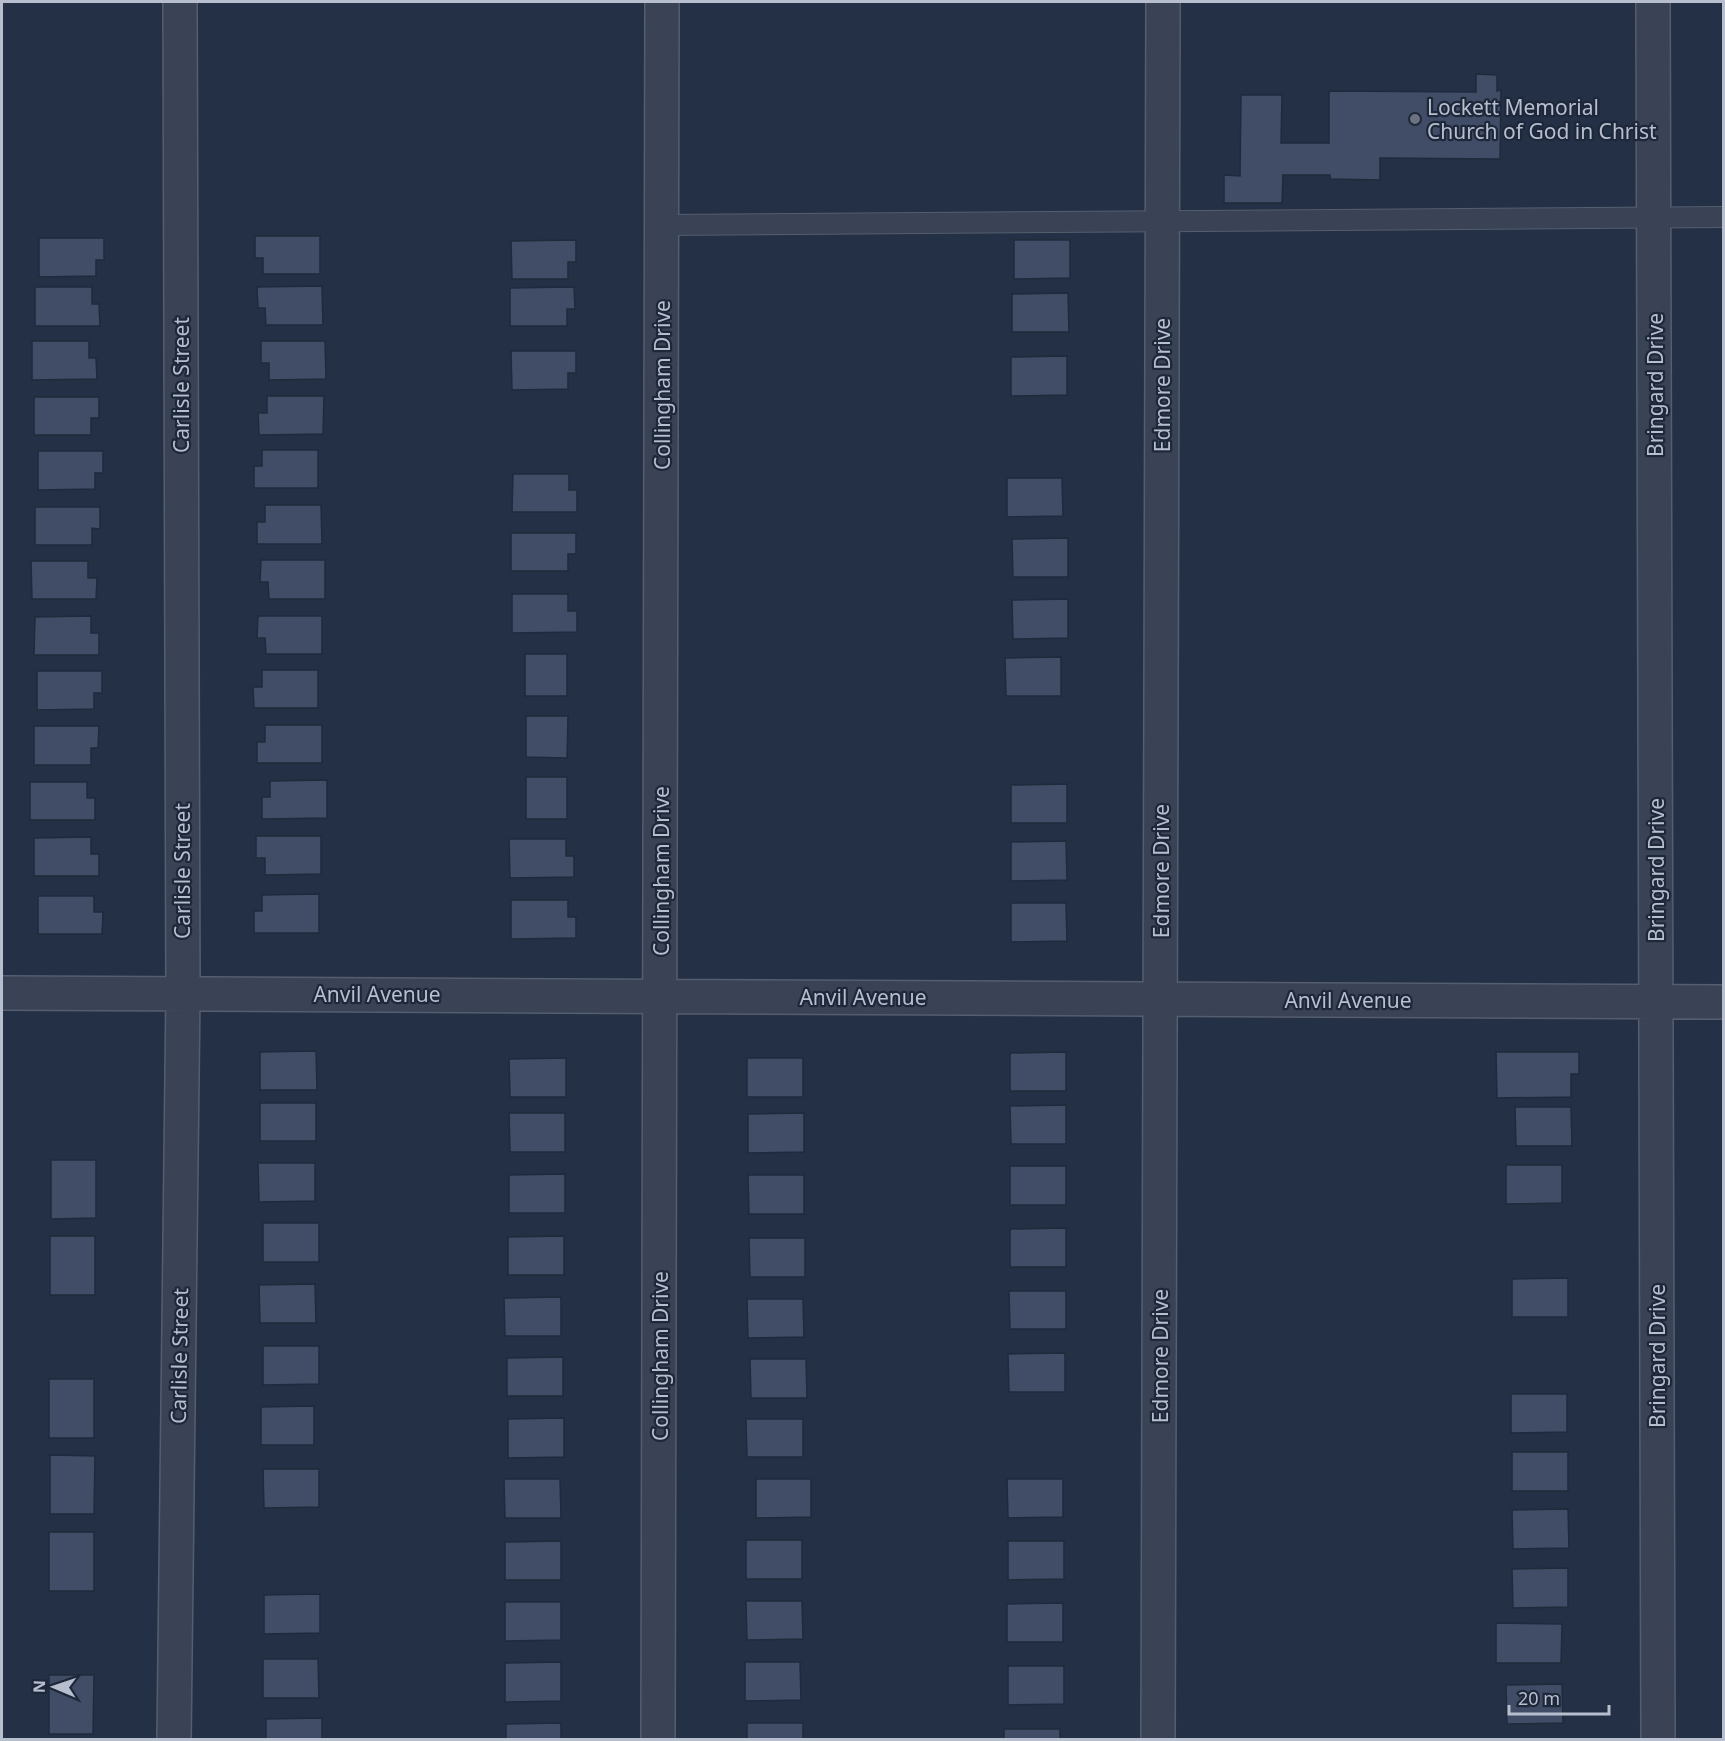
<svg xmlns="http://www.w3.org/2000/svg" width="1725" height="1741" viewBox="0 0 1725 1741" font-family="'Noto Sans',sans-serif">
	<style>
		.building { fill: #414d66; stroke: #202a3d; stroke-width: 1.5 }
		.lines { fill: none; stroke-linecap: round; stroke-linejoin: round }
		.lane-casing { stroke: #555e6f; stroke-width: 22 }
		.street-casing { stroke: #555e6f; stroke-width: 36 }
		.lane { stroke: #394355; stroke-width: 20 }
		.street { stroke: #394355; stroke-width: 33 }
		.worship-dot { fill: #6b7280; stroke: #1e283b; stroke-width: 2 }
		.labels { text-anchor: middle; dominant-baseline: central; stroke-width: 4.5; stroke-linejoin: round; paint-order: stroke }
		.poi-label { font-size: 21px; fill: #b7bece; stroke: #1e283b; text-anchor: start }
		.street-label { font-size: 21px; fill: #b7bece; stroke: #1e283b }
	</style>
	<rect width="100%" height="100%" fill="#243046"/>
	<path class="building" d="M1476 74 1497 75V91L1501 90 1500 159 1380 158V180L1330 179V175H1283L1282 203H1224V175L1240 176 1241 95H1282L1281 143H1329V91L1476 92Z
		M255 236H320V274H263V258H255Z
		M39 238H104V260H96V276L39 277Z
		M576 240V262H568V279H512L511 241Z
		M1014 240H1070V278L1014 279Z
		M322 286 323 325H266L265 308H258L257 287Z
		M35 287H92V304H99L100 326H35Z
		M574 287 575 309H567V326H510V288Z
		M1068 293 1069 332H1012V294Z
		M32 341H89V358H96L97 379 32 380Z
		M261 341H325L326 379 269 380V363H261Z
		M511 351H576V373H568V389L512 390Z
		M1067 356V395L1011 396V357Z
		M267 396H324L323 434 259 435 258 413H267Z
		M34 397H99V418H91V435H34Z
		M262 450H318V488H254V466H262Z
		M38 451H103V473H95V489L38 490Z
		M513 474H569V490H577V512H512Z
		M1007 478H1062L1063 516 1007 517Z
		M265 505H321L322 544H257V522H265Z
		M35 507H100V529L92 528V545H35Z
		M511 533H576V554H568V571H511Z
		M1068 538V577H1013L1012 539Z
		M261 560H325V599H269L268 582H260Z
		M31 561H88V578H97L96 599H32Z
		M512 594H568V611H577V632L512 633Z
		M1068 599V638L1013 639 1012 600Z
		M91 616V633H99V655H34L35 617Z
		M258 616H322V654H266L265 638H257Z
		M525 654H567V696H525Z
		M1061 657V696H1006L1005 658Z
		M262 670H318V708H254L253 687H262Z
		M37 671H102V693H94V709L37 710Z
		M526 716H568L567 758 526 757Z
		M265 725H322V763H257V742H265Z
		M34 726H99L98 748H91V765H34Z
		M526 777H567V819H526Z
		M327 780V818L262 819V797H270V781Z
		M30 782H87V798H95V820H30Z
		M1067 784V823H1011V785Z
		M256 836H321V874L265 875V858H256Z
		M91 837V854H99V876H34V838Z
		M509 839H566V856H574V877L510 878Z
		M1066 841 1067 880 1011 881V842Z
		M319 894V933H254V911H262V895Z
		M38 896H94V912H103L102 934H38Z
		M511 900H568V917H576V938L511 939Z
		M1011 903H1066L1067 941 1011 942Z
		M316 1051 317 1090H260V1052Z
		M1066 1052V1091H1010V1053Z
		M1496 1052H1579V1074H1571V1097L1497 1098Z
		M566 1058V1097H510L509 1059Z
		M747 1058H803V1097H747Z
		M260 1103H316V1141H260Z
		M1066 1105V1144H1011L1010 1106Z
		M1515 1107H1571L1572 1146H1516Z
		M509 1113H565V1152H510Z
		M804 1113V1152L748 1153V1114Z
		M51 1160H96V1218L51 1219Z
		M258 1163H315V1201L259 1202Z
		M1506 1165H1562V1203L1506 1204Z
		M1010 1166H1066V1205H1010Z
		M565 1174V1213H509V1175Z
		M748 1175H804V1214H749Z
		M263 1223H319V1262H263Z
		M1066 1228V1267H1010V1229Z
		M50 1236H95V1295H50Z
		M564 1236V1275H508V1237Z
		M749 1238H805V1277H750Z
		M1568 1278V1317H1512V1279Z
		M315 1284 316 1323H260L259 1285Z
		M1009 1291H1066V1329H1010Z
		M561 1297V1336H505L504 1298Z
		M747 1299H803L804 1337 748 1338Z
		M263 1346H319V1384L263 1385Z
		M1065 1353V1392H1009L1008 1354Z
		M563 1357V1396H507V1358Z
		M750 1359H806L807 1398H751Z
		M49 1379H94V1438H49Z
		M1511 1394H1567V1432L1511 1433Z
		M314 1406V1445H261V1407Z
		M564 1418V1457L508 1458V1419Z
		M746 1419H803V1457H747Z
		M1512 1452H1568V1491H1512Z
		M50 1455 95 1456 94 1514H50Z
		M263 1469H319V1507L264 1508Z
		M504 1479H560L561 1518H505Z
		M756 1479H811V1517L756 1518Z
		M1007 1479H1063V1517L1008 1518Z
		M1568 1509 1569 1548 1513 1549 1512 1510Z
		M49 1532H94V1591H49Z
		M746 1540H802V1579H746Z
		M561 1541V1580H505V1542Z
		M1008 1541H1064V1579L1008 1580Z
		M1568 1568V1607L1513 1608 1512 1569Z
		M320 1594V1633L264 1634V1595Z
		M746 1601H802L803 1639 747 1640Z
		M505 1602H561V1640L505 1641Z
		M1063 1603V1642H1007V1604Z
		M1496 1623 1562 1624 1561 1663H1496Z
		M263 1659H318L319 1698H263Z
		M561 1662V1701L505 1702V1663Z
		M745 1662H800L801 1700 745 1701Z
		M1008 1666H1064V1704L1008 1705Z
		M49 1675H94L93 1734H49Z
		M1562 1684 1563 1723 1507 1724 1506 1685Z
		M322 1718V1740H266V1719Z
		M561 1723V1740H506V1724Z
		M747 1723H803V1740H747Z
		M1004 1729H1060V1740H1004Z"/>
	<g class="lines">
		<g class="lane-casing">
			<path id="lane" d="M662 225 1724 217"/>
		</g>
		<g class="street-casing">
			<path id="street" d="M1653 2 1658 1740
				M2 993 1724 1002
				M174 1740 183 993 180 2
				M658 1740 662 2
				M1158 1740 1163 2"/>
		</g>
		<use href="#lane" class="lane"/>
		<use href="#street" class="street"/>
	</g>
	<circle class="worship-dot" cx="1415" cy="119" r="6"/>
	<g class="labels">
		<g class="poi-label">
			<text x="1427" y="107">Lockett Memorial<tspan x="1427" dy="24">Church of God in Christ</tspan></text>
		</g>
		<g class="street-label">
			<text transform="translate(181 385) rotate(-90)">Carlisle Street</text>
			<text transform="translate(662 385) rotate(-90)">Collingham Drive</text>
			<text transform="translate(1162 385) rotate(-90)">Edmore Drive</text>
			<text transform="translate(1655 385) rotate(-90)">Bringard Drive</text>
			<text transform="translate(1656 870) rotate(-90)">Bringard Drive</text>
			<text transform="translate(182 871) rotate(-90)">Carlisle Street</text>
			<text transform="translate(661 871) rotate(-90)">Collingham Drive</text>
			<text transform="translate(1161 871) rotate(-90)">Edmore Drive</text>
			<text x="377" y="994">Anvil Avenue</text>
			<text x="863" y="997">Anvil Avenue</text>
			<text x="1348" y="1000">Anvil Avenue</text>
			<text transform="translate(179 1356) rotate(-89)">Carlisle Street</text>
			<text transform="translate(660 1356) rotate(-90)">Collingham Drive</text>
			<text transform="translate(1160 1356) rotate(-90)">Edmore Drive</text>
			<text transform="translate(1657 1356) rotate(-90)">Bringard Drive</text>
		</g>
	</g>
	<rect width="1725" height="1741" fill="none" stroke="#b7bece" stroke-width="6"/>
	<g transform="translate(54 1687) rotate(272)" stroke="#1e283b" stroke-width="4.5" paint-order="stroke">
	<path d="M0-4.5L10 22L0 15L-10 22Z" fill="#b7bece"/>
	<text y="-9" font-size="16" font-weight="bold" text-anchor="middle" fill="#b7bece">N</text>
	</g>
	<path d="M1509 1705v9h100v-9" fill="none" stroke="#b7bece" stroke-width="3"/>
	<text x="1518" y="1705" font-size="18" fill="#b7bece" stroke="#1e283b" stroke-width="4.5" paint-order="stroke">20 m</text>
</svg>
